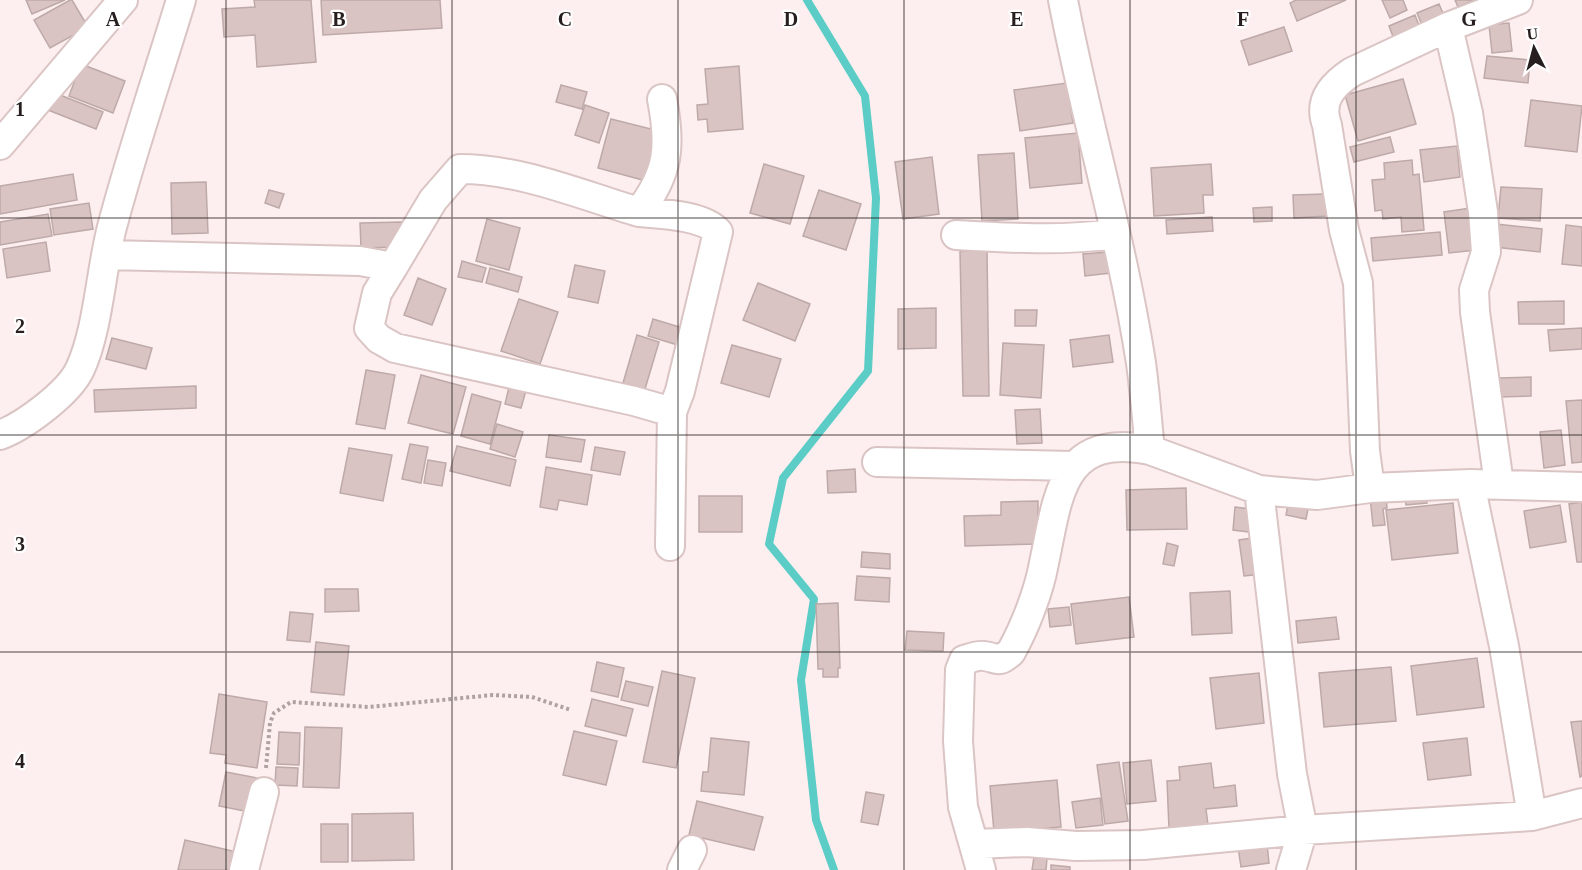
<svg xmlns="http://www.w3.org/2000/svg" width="1582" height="870" viewBox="0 0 1582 870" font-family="Georgia,serif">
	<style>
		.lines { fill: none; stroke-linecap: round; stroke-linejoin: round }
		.stream { stroke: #5bcdc6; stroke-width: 8 }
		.building { fill: #d9c3c3; stroke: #bea9a9; stroke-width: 1.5 }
		.minor-casing { stroke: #dac4c4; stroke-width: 32 }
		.path { stroke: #ada1a1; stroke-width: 4; stroke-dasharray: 3 3; stroke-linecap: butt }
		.minor { stroke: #fff; stroke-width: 28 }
		.grid { fill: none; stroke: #271f1f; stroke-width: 1.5; stroke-opacity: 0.55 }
		.grid-label { font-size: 20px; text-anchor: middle; font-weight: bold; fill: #271f1f; stroke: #fff; stroke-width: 4.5; stroke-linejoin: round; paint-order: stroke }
	</style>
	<rect width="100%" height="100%" fill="#fdefef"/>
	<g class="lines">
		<path class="stream" d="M807 0 865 96 876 198 868 371 783 478 769 544 814 599 801 680 816 820 834 870"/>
	</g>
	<path class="building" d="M26 0H65L32 14Z
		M70 0H72L88 27 50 48 34 20Z
		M254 0H311L316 62 257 67 255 35 224 37 222 9 255 7Z
		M321 0H440L442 28 323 35Z
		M1296 0H1346L1297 21 1290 3Z
		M1382 0H1403L1407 10 1390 18Z
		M1455 0H1474L1458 7Z
		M1439 4 1448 25 1426 35 1417 13Z
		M1415 15 1423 36 1397 47 1389 26Z
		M1509 23 1512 51 1492 53 1489 25Z
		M1284 27 1292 51 1249 65 1241 41Z
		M1487 56 1530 60 1528 83 1484 78Z
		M81 64 125 81 113 113 69 96Z
		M739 66 743 129 708 132 707 119 698 120 697 105 708 104 705 69Z
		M1403 79 1416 124 1358 141 1345 95Z
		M1067 83 1073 123 1020 131 1014 90Z
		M561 85 587 92 582 109 556 102Z
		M50 91 103 112 96 129 43 108Z
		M1531 100 1582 106 1577 152 1525 146Z
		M585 105 609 113 599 143 575 135Z
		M611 119 663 132 650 182 598 168Z
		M1078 133 1082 183 1030 188 1025 138Z
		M1390 137 1394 152 1354 162 1350 147Z
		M1457 146 1460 177 1424 182 1420 150Z
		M1014 153 1018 219 982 221 978 155Z
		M932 157 939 214 903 219 895 162Z
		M1412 160 1413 175 1419 174 1424 230 1402 232 1401 217 1383 219 1382 210 1375 211 1372 180 1385 179 1384 163Z
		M764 164 804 176 790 224 750 213Z
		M1211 164 1213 195H1203L1204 213 1154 216 1151 168Z
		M73 174 77 200 0 214V186Z
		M206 182 208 233 172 234 171 183Z
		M1501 187 1542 189 1540 221 1498 218Z
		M269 190 284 194 279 208 265 203Z
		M819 190 861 204 846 250 803 236Z
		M1325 194 1327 216 1294 218 1293 195Z
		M89 203 93 229 54 235 50 209Z
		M1272 207V221L1254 222 1253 208Z
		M1470 208 1476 250 1449 253 1444 212Z
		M48 214 52 236 0 245V222Z
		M1212 217 1213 231 1167 234 1166 220Z
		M487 219 520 228 509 270 476 261Z
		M402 222V247L361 248 360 223Z
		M1496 224 1542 229 1540 252 1494 247Z
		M1566 225 1582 227V266L1562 264Z
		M1440 232 1442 255 1373 261 1371 238Z
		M46 242 50 271 7 278 3 249Z
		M987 250 989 396H963L960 251Z
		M1109 252 1111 273 1085 276 1083 254Z
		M462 261 486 268 482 282 458 277Z
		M575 265 605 271 598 303 568 297Z
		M490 268 522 277 518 292 486 283Z
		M418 278 446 289 432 325 404 315Z
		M758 283 810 304 795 341 743 320Z
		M519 299 558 312 540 364 501 351Z
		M1564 301V324H1519L1518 302Z
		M936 308V348L898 349V309Z
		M1015 310H1037L1036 326H1015Z
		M653 319 686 329 681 346 648 336Z
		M1582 328V349L1550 351 1548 330Z
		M637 335 659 342 645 389 623 383Z
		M1109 335 1113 362 1073 367 1070 340Z
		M112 338 152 348 146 369 106 359Z
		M1003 343 1044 345 1041 398 1000 395Z
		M732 345 781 359 769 397 721 383Z
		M366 370 395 375 385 429 356 424Z
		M421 375 466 387 453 434 408 423Z
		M1531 377V396L1499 397V378Z
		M510 383 527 387 521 408 505 404Z
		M196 386V408L95 412 94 390Z
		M472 394 501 402 490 444 461 436Z
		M1582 400V462L1572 463 1566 401Z
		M1040 409 1042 443 1017 444 1015 410Z
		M497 424 523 432 515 457 490 449Z
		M1561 430 1565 465 1544 468 1540 432Z
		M549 435 585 440 581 462 546 457Z
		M410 444 428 447 421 483 402 479Z
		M457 446 516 460 510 486 450 471Z
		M595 447 625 452 620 475 591 470Z
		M349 448 392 455 383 501 340 493Z
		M428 460 446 463 442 486 424 483Z
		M546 467 592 475 587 505 559 500 557 510 540 507Z
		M855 469 856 492 828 493 827 471Z
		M1426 486 1427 503 1406 505 1404 489Z
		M1186 488 1187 529 1127 530 1126 490Z
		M1386 495 1387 508 1383 509 1385 525 1373 526 1370 497Z
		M699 496H742V532H699Z
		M1289 499 1309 504 1306 519 1286 515Z
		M1038 501V544L965 546 964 516 1001 515V502Z
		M1582 502V562H1577L1569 504Z
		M1453 503 1458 553 1392 560 1386 510Z
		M1560 505 1566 542 1530 548 1524 511Z
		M1235 507 1258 510 1256 533 1233 530Z
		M1259 537 1263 574 1244 576 1239 540Z
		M1167 543 1178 546 1174 566 1163 564Z
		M862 552 890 554V569L861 567Z
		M857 576 890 578 889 602 855 600Z
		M325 589H358L359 611 325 612Z
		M1230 591 1232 633 1192 635 1190 593Z
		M1129 597 1134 637 1076 644 1071 604Z
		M838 603 840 668H838V677H823V669H818L816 604Z
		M1069 607 1071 625 1050 627 1048 609Z
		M290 612 313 614 310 642 287 640Z
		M1336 617 1339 639 1298 643 1296 621Z
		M907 631 944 633 943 651 905 650Z
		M316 642 349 646 344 695 311 692Z
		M1477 658 1484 707 1417 715 1411 666Z
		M597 662 624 668 618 697 591 691Z
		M1391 667 1396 721 1324 727 1319 673Z
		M662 671 695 678 676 768 643 762Z
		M1259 673 1264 723 1216 729 1210 678Z
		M626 681 653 687 648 706 621 700Z
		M219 694 267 702 257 768 225 763 226 755 210 753Z
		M592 699 633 709 626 736 585 726Z
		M1582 721V776L1580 777 1571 722Z
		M305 727 342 728 339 788 303 787Z
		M574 731 617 741 606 785 563 775Z
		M279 732 300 733 299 765 277 764Z
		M711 738 749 742 744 795 701 791 703 772H708Z
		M1467 738 1471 775 1428 780 1423 743Z
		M1151 760 1156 801 1127 804 1123 763Z
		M1119 762 1128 821 1105 824 1097 765Z
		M1211 763 1214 788 1235 785 1237 806 1206 809 1208 825 1169 829 1167 781 1180 780 1179 767Z
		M276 767 298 768 297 786 275 785Z
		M226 772 262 779 255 813 219 806Z
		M1057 780 1061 827 994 832 990 786Z
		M866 792 884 795 878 825 861 822Z
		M1100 798 1103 825 1076 828 1072 802Z
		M697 801 763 817 754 850 689 835Z
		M413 813 414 860 352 861V814Z
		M321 824H348V862H321Z
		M185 840 241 853 237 870H178Z
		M1267 844 1269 863 1241 867 1238 847Z
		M1034 857 1047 858 1046 870H1032Z
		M1051 865 1070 867V870H1051Z"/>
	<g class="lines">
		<g class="minor-casing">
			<path id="minor" d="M1063 0C1086 121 1122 241 1141 363 1145 392 1147 421 1150 450L1259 490 1317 495 1370 488 1470 484 1582 487
				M1448 27 1468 113 1483 212 1486 252 1474 290 1475 312 1499 484
				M0 145 123 0
				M956 235C1009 238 1062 241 1115 234
				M107 255 360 261 393 267 377 293 369 328 379 339 395 348 634 401 672 412 680 391 718 232C703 215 661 214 639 212 669 173 671 146 662 99
				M393 267 433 200 460 169C521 169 581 195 639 212
				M0 435C24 426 69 393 80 369 98 331 101 269 112 227 132 151 158 76 181 0
				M877 462 1073 466
				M1470 484 1504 646 1532 816
				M1370 488 1365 451 1358 283 1344 230 1327 125C1318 101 1332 85 1352 72L1448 27 1518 0
				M1259 490 1292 774 1303 830 1291 870
				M670 546 672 412
				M975 844 1027 842 1076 846 1143 845 1303 830 1532 816 1582 803
				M244 870 264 792
				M682 870 692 850
				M981 870 963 807 958 741 960 670 964 660C970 658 978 655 984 656 999 658 997 664 1011 652 1025 627 1039 591 1044 563 1058 498 1060 432 1150 450"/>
		</g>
		<path class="path" d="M266 768 270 723 274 713 291 702 369 707 493 695 532 697 571 710"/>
		<use href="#minor" class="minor"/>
	</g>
	<path class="grid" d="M226 0V870M452 0V870M678 0V870M904 0V870M1130 0V870M1356 0V870M0 218H1582M0 435H1582M0 652H1582"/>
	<g class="grid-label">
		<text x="113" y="26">A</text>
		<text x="339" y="26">B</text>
		<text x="565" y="26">C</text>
		<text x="791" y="26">D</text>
		<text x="1017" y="26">E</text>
		<text x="1243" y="26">F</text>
		<text x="1469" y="26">G</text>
		<text x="20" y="116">1</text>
		<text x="20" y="333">2</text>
		<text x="20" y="551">3</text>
		<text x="20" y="768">4</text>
	</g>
	<g transform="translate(1534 48) rotate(354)" stroke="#ffffff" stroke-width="4.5" paint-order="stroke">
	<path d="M0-4.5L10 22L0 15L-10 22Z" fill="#271f1f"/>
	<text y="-9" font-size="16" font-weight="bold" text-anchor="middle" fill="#271f1f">U</text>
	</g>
</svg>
